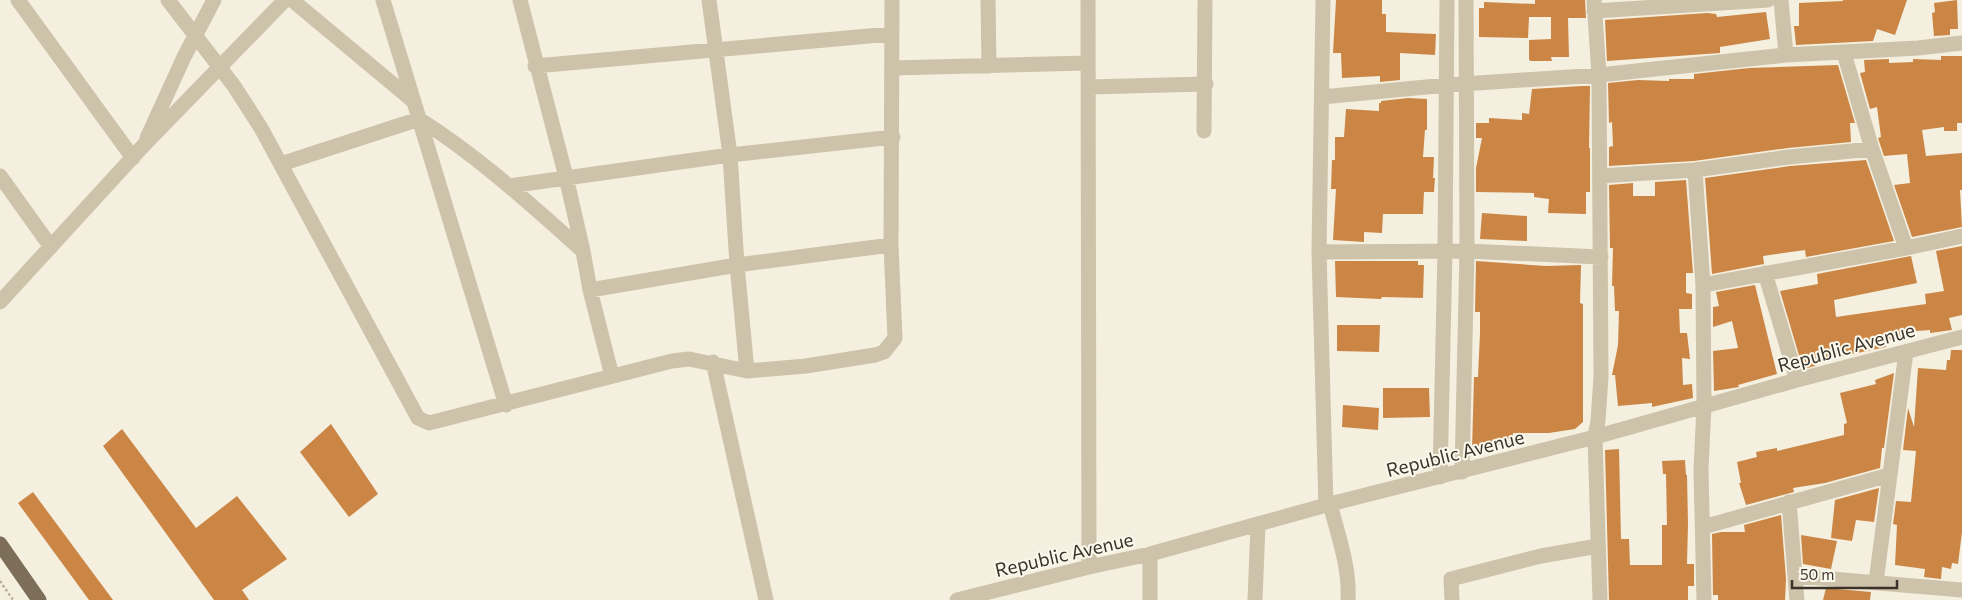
<svg xmlns="http://www.w3.org/2000/svg" width="1962" height="600" viewBox="0 0 1962 600" font-family="Commissioner,sans-serif">
	<style>
		.building { fill: #cb8646 }
		.lines { fill: none; stroke-linecap: round; stroke-linejoin: round }
		.path { stroke: #b9ad94; stroke-width: 2.5; stroke-dasharray: 2.5 2.5; stroke-linecap: butt }
		.street { stroke: #cdc2aa; stroke-width: 15 }
		.primary { stroke: #7d6e5a; stroke-width: 15 }
		.labels { text-anchor: middle; dominant-baseline: central; stroke-width: 4; stroke-linejoin: round; paint-order: stroke }
		.street-label { font-size: 19px; fill: #3b332a; stroke: #fbf8ec }
	</style>
	<rect width="100%" height="100%" fill="#f4efdf"/>
	<path class="building" d="M1336 0H1382V14H1386V32L1436 34 1435 55 1400 53V80L1380 82V76L1342 78 1341 53H1333Z
		M1535 0H1585L1586 18H1568L1569 57H1551L1552 61H1531L1529 60V40L1551 39V17H1529L1528 38 1479 37V8H1484V2L1535 4Z
		M1843 0H1907L1895 35 1877 29 1873 41 1796 45 1794 26H1799V3L1843 1Z
		M1957 0 1958 29H1950V35L1934 36 1932 13 1935 12 1934 3Z
		M1766 12 1770 39 1720 47V53L1607 61 1605 20 1707 13 1716 14 1717 17Z
		M1941 56H1962V123H1957V131H1944V127L1922 130 1926 156 1962 153V190H1960L1962 227 1912 237 1894 185 1910 183 1907 154 1884 156 1878 138 1881 137 1877 107 1870 109 1860 73 1865 72 1864 60 1889 59V63L1913 62V59L1941 60Z
		M1838 65 1855 123H1850L1851 142 1788 148 1694 161 1609 166V147L1613 146 1612 122 1609 123 1608 83 1638 80 1669 81V79H1694V74L1749 68Z
		M1582 86H1590L1589 148H1590V192H1586V214L1548 213 1549 199 1534 197V193L1476 192V168L1482 138H1476V123H1489V118L1522 120V113L1529 114 1532 89Z
		M1408 98 1427 99V130H1425L1423 157H1434L1433 178H1435L1434 192H1424L1423 214H1383L1382 233 1364 232V242L1333 240 1336 189H1331L1332 160H1335V137H1344L1346 109 1379 111V103H1381V101Z
		M1866 160 1894 241 1806 257 1805 250 1763 256 1764 264 1712 274 1705 178 1790 166Z
		M1686 180 1693 273H1686V293L1692 294V309H1679L1680 333H1687L1690 359 1682 358 1683 385 1692 384 1693 398 1652 407V403L1618 406 1615 375H1612L1618 345 1619 311H1615L1614 286H1612L1613 248H1610L1609 185 1633 183V196H1655V182Z
		M1482 213 1527 216V241L1480 239Z
		M1962 246V315L1949 318 1952 330 1930 333V330L1903 332 1904 338 1885 341 1886 347 1814 362 1815 366 1803 369 1780 291 1818 284 1817 274 1911 256 1917 283 1834 300 1836 317 1926 304 1925 294 1944 291 1936 251Z
		M1418 261V265H1424L1423 298 1382 297 1381 299 1336 297 1335 261Z
		M1476 261 1546 266 1581 265 1580 303 1583 304V422L1575 429 1549 433H1513V439H1503L1504 444 1472 451 1474 377H1478L1480 333V312H1475Z
		M1755 285 1777 374 1738 385 1739 387 1733 388 1714 391 1713 351 1738 348 1732 321 1713 327V307L1719 306 1716 292Z
		M1337 325H1380L1379 352 1337 351Z
		M1951 350H1962V532L1958 564 1952 563 1951 569 1942 567 1941 579 1924 577 1925 569 1895 565 1897 525 1893 524 1896 501 1911 502 1916 451 1903 450 1908 408 1914 427 1918 368 1946 370 1947 360H1950Z
		M1894 373 1884 448H1882L1880 468 1825 483 1793 488 1794 492 1746 505 1739 483H1741L1737 462 1757 457 1756 452 1777 448V451L1844 435V424L1847 423 1840 393 1876 384 1875 380Z
		M1383 388H1429L1430 417 1383 418Z
		M1343 405 1379 408 1378 430 1342 427Z
		M331 424 378 494 349 517 300 452Z
		M122 429 196 528 237 496 287 559 242 590 249 600H214L103 446Z
		M1619 449 1621 539H1629L1630 565H1662V525H1667L1666 474H1663L1662 461 1685 460 1686 475H1687L1688 524 1687 564H1694V586H1688V600H1609L1605 450Z
		M1879 488 1874 522 1856 520 1852 541 1831 538 1835 500Z
		M33 492 113 600H89L18 503Z
		M1781 515 1786 579 1785 600H1718V595H1713L1712 534 1721 532H1745L1744 525Z
		M1801 535 1837 541 1831 569 1803 564Z
		M1826 588 1871 592 1870 600H1823Z"/>
	<g class="lines">
		<path class="path" d="M0 581 13 600"/>
		<path class="street" d="M18 0 133 158
			M168 0 234 86 261 128 418 418 429 423 672 361 689 359 747 371 806 366 875 355 884 352 895 338 891 245 892 0
			M292 0 412 100
			M383 0 506 405
			M520 0 566 177 583 251 590 290 612 376
			M709 0 730 155 737 265 747 371
			M988 0 989 66
			M1088 0 1089 567
			M1323 0 1319 252 1326 506
			M1594 0 1599 75 1601 377 1598 421 1595 437 1600 600
			M1781 0 1786 55
			M1594 11 1768 0
			M1844 53 1872 149 1906 248
			M535 66 891 34
			M893 68 1088 63
			M1089 87 1206 84
			M1322 97 1447 85 1599 75 1786 55 1918 48 1962 43
			M1204 131 1205 0
			M147 138 184 57 214 0
			M281 164 419 119C478 156 530 204 583 251
			M1695 170 1703 285 1704 406 1701 469 1704 600
			M0 176 51 247
			M1600 176 1695 170 1789 157 1872 149
			M509 186 730 155 893 137
			M1319 252 1467 251 1601 257
			M1765 273 1797 380
			M1703 285 1906 248 1962 236
			M590 290 737 265 891 245
			M0 302 143 146 285 0
			M713 362 766 600
			M1462 472 1467 251 1466 0
			M1440 477 1445 251 1447 0
			M1789 502 1797 600
			M1330 504C1338 535 1350 568 1348 600
			M1703 527 1889 475
			M1796 576 1962 590
			M1876 582 1906 352
			M957 600 1089 567 1150 554 1330 504 1595 437 1797 380 1962 337
			M1150 600V554
			M1255 600 1258 525
			M1452 600 1451 579 1541 556 1598 546"/>
		<path class="primary" d="M0 544 39 600"/>
	</g>
	<g class="labels">
		<g class="street-label">
			<text transform="translate(1846 347) rotate(-15)">Republic Avenue</text>
			<text transform="translate(1455 453) rotate(-14)">Republic Avenue</text>
			<text transform="translate(1064 554) rotate(-13)">Republic Avenue</text>
		</g>
	</g>
	<path d="M1792 580v8h105v-8" fill="none" stroke="#3b332a" stroke-width="2.5"/>
	<text x="1800" y="580" font-size="15" fill="#3b332a" stroke="#fbf8ec" stroke-width="4" paint-order="stroke">50 m</text>
</svg>
